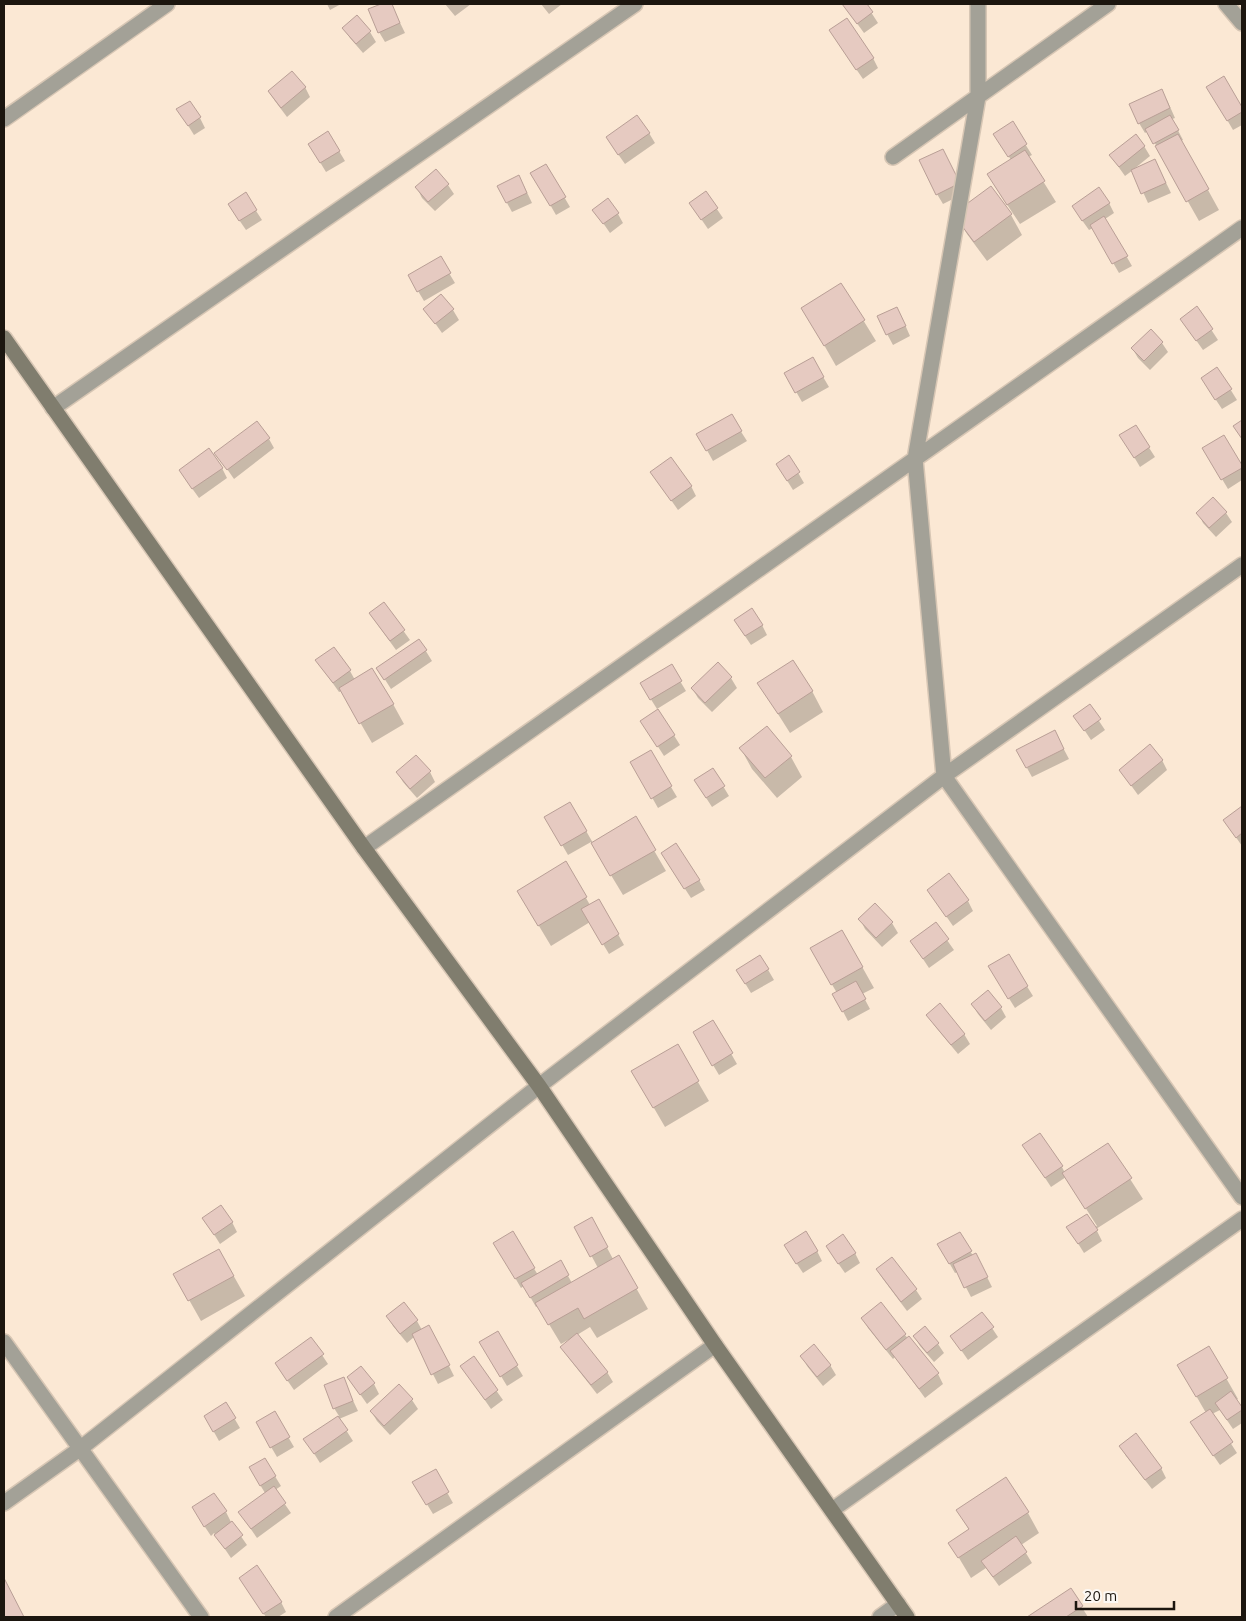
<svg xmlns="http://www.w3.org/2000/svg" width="1246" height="1621" viewBox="0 0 1246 1621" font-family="Ubuntu,sans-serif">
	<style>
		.shadow { fill: #0003 }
		.building { fill: #e6cac1; stroke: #b99f96 }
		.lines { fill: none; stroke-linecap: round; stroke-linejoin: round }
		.street-casing { stroke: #d7c6b4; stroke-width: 18 }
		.secondary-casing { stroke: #d7c6b4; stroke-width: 18 }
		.street { stroke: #a3a197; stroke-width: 15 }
		.secondary { stroke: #807d6e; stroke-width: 15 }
	</style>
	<rect width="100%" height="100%" fill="#fbe8d4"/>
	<path class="shadow" d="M327 4H341L330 10Z
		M382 4H391L405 33 385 42 379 32Z
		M445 4H471L455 16Z
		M541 4H562L549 14Z
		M843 4H870L867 6 878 23 864 33Z
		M357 17 370 32 376 42 363 53 350 38 344 29Z
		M836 40 873 58 878 68 863 79Z
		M1224 78 1242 109V125L1233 130 1208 87Z
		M305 87 310 97 287 117 275 101 269 92Z
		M1167 100 1175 118 1172 119 1183 140 1181 141 1219 210 1199 221 1148 131 1145 133 1139 123Z
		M200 118 205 128 194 135 184 119Z
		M1012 123 1032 155 1028 157 1056 202 1020 224 1000 194 1011 160 1001 144Z
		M649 133 655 143 625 164 613 147Z
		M1144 146 1150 156 1134 169 1155 160 1171 193 1148 203 1133 170 1125 176 1110 155Z
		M943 150 965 193 943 204 937 194Z
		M339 151 345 161 326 172 315 154Z
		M546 166 570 207 556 215 532 173Z
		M436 171 448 185 454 194 435 211 422 198 417 188Z
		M524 186 532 203 512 212 507 203Z
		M706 193 723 218 708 229 697 213Z
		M245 194 262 220 246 230 235 214Z
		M1109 203 1114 213 1105 219 1132 266 1119 273 1093 228 1089 230 1079 216Z
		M594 210 618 214 623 223 610 233Z
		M955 214 1011 215 1022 235 987 261 967 234Z
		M440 258 455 283 424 301 409 276Z
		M841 284 876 341 836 366 803 308Z
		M441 296 453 310 459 320 442 333 425 309Z
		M1197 308 1218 340 1203 350 1181 319Z
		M878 317 902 318 910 336 893 345Z
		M1162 343 1168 352 1150 370 1138 358 1132 348Z
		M812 358 829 387 802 402 786 374Z
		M1217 368 1237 400 1222 409 1208 388Z
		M731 416 747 441 713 461 698 434Z
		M1135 426 1155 457 1140 467 1127 445Z
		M1224 437 1242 467V480L1228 489 1204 449Z
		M269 439 274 448 234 479 216 453Z
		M789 457 804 483 793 490 783 474Z
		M222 468 227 478 199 498 186 480Z
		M652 473 691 486 696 496 678 510Z
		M1198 513H1226L1232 522 1216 537 1203 523Z
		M384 604 410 640 396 650 370 614Z
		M762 625 767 635 751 645 741 630Z
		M419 640 432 661 391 689 384 678Z
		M317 661 350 671 355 680 393 704 404 724 372 743 342 691 339 692Z
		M718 664 731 678 737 688 712 712 698 698 692 688Z
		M671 666 686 691 657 709 647 693Z
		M759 684 812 691 823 712 790 733Z
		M1089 706 1105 730 1091 740 1075 716Z
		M658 710 680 745 664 756 648 731Z
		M1060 742 1069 759 1032 777 1027 768Z
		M741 749 791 757 802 777 777 798 752 769Z
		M650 752 677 797 658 808 632 762Z
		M1162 760 1167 770 1138 795 1120 770Z
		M430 772 435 782 417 798 403 782 398 773Z
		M723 786 729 796 712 807 701 790Z
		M570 803 593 843 635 818 666 871 623 895 591 842 568 855 546 817Z
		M1242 807V846L1224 820Z
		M566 863 590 905 599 900 624 945 609 954 590 922 551 946 530 911Z
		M668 863 699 880 705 890 691 898Z
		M928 890 968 901 973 911 953 926Z
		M860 919 892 923 898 933 882 947 865 929Z
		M935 923 954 950 929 968 911 941Z
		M842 931 874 988 862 994 870 1009 848 1021 834 994 837 993 811 949Z
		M760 956 774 980 751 993 737 970Z
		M1008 956 1033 996 1015 1008 995 976Z
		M972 1004 1001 1008 1006 1017 991 1030 978 1014Z
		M928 1015 964 1034 970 1044 958 1054 934 1025Z
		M713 1022 737 1064 719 1075 694 1033Z
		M677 1046 709 1101 665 1127 633 1072Z
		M1108 1145 1143 1199 1096 1229 1102 1241 1084 1253 1074 1237 1097 1226 1066 1177 1051 1187 1030 1155 1062 1167 1065 1173Z
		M232 1222 237 1232 220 1244 210 1228Z
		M576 1227 597 1229 613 1259 618 1256 648 1309 597 1338 590 1327 577 1335 607 1372 613 1382 597 1394 568 1357 562 1347 569 1342 568 1340 561 1344 538 1306 536 1307 524 1286 521 1288 495 1243 512 1233 538 1275 560 1262 572 1283 598 1268Z
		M960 1233 973 1256 981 1265 992 1287 971 1297 958 1272 955 1273 939 1245Z
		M219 1250 245 1296 201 1321 175 1275Z
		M817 1251 822 1261 803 1273 791 1255Z
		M855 1253 860 1263 845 1273 833 1256Z
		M877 1270 916 1290 922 1299 907 1311 883 1279Z
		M388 1317 417 1321 422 1330 434 1336 454 1376 438 1384 414 1337 407 1343 393 1326Z
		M862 1318 905 1335 938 1374 943 1384 925 1398 895 1357 893 1359 868 1328Z
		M992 1328 998 1337 968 1360 952 1337Z
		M497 1333 523 1376 507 1386 481 1343Z
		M914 1336 938 1344 944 1353 934 1362 920 1346Z
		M1209 1348 1238 1399 1236 1400 1242 1409V1423L1233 1429 1220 1410 1212 1414 1237 1453 1220 1465 1191 1423 1206 1413 1179 1366Z
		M322 1355 328 1364 294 1390 276 1364Z
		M802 1356 830 1365 836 1375 823 1386 807 1366Z
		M473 1358 503 1400 491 1409 461 1366Z
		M348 1377 374 1384 379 1394 367 1404Z
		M343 1379 358 1411 339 1419 353 1441 320 1463 305 1439 339 1416 334 1408Z
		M399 1385 412 1400 418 1409 390 1435 377 1421 371 1411Z
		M226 1404 240 1428 219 1441 205 1416Z
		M274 1413 294 1447 277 1457 257 1423Z
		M1120 1446 1161 1468 1166 1478 1152 1489 1126 1456Z
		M265 1460 281 1486 275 1490 291 1513 257 1538 239 1512 265 1493 250 1468Z
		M435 1471 453 1503 433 1514 414 1483Z
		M958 1510 1028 1513 1039 1533 1021 1545 1032 1563 999 1586 986 1568 971 1578 950 1543 969 1530Z
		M226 1512 231 1522 247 1545 231 1558 214 1533 211 1536 199 1518Z
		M4 1580 23 1617H4Z
		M246 1588 281 1602 286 1612 278 1617H266Z
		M1071 1590 1088 1617H1029Z"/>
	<path class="building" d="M381 4H392L400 23 378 33 368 9Z
		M842 4H867L873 12 857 24Z
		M357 15 371 31 356 44 342 28Z
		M847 18 874 58 856 70 829 30Z
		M292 71 306 87 281 108 268 91Z
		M1224 76 1242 107V112L1227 121 1206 87Z
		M1162 89 1170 108 1138 124 1129 104Z
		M190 101 201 117 188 126 176 109Z
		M637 115 650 133 618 155 606 137Z
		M1170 115 1179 130 1153 144 1145 129Z
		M1013 121 1027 144 1008 157 993 134Z
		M328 131 340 151 320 163 308 144Z
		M1136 134 1145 146 1119 167 1109 155Z
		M1178 134 1209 189 1186 202 1155 146Z
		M943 149 960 183 936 195 919 160Z
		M1025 150 1045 181 1007 205 987 174Z
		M1155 159 1166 183 1141 194 1131 170Z
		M546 164 566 197 550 206 530 173Z
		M436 169 449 184 428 202 415 187Z
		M519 175 527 193 506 203 497 186Z
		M991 186 1012 214 974 242 953 214Z
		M1099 187 1110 203 1082 221 1072 206Z
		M706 191 718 208 701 220 689 203Z
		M246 192 257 210 239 221 228 204Z
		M608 198 619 213 603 224 592 210Z
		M1104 216 1128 256 1112 264 1090 225Z
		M441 256 451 273 417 292 408 275Z
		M841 283 865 320 824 346 801 308Z
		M441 294 454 309 435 324 423 309Z
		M1197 306 1213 329 1196 341 1180 319Z
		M897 307 906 326 886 335 877 316Z
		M1151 329 1163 342 1144 361 1131 348Z
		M813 357 824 377 795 393 784 373Z
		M1217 367 1232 389 1215 400 1201 378Z
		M732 414 742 431 706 451 696 434Z
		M1242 420V439L1233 426Z
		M257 421 270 438 227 470 214 453Z
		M1136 425 1150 447 1134 458 1119 435Z
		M1224 435 1242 465V468L1221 480 1202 448Z
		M209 448 223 468 192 489 179 470Z
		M789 455 800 472 787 481 776 464Z
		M671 457 692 486 671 501 650 472Z
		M1213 497 1227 512 1209 528 1196 513Z
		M384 602 405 630 390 641 369 613Z
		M752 608 763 625 745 636 734 620Z
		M419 639 427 650 384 680 376 668Z
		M334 647 351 670 333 683 315 660Z
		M793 660 813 691 778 714 757 683Z
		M718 662 732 677 705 703 691 688Z
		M672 664 682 681 650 700 640 683Z
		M372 668 394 704 359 724 339 688Z
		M1090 704 1101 719 1084 731 1073 716Z
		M658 709 675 735 657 747 640 721Z
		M767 726 792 756 765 778 739 748Z
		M1055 730 1064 749 1026 768 1016 750Z
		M1150 744 1163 760 1131 786 1119 770Z
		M651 750 672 786 651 799 630 762Z
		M416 755 431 771 410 789 396 772Z
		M713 768 725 786 706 798 694 780Z
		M570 802 587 831 561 846 544 817Z
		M1242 806V833L1236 838 1223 820Z
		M636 816 656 850 610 876 591 843Z
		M676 843 700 880 684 889 661 853Z
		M566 861 587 897 538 926 517 891Z
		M949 873 969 900 946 917 927 890Z
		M599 899 619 934 602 945 581 909Z
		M875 903 893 922 876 938 858 919Z
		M936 922 949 939 923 959 910 941Z
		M842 930 863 967 831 985 810 948Z
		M1009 954 1028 986 1008 999 988 966Z
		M760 955 769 969 745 984 736 970Z
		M856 981 866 999 842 1012 832 994Z
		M988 990 1002 1007 985 1021 971 1004Z
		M940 1003 965 1034 951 1045 926 1015Z
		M713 1020 733 1053 712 1066 693 1032Z
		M678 1044 699 1081 653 1108 631 1071Z
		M1040 1133 1063 1166 1045 1178 1022 1145Z
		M1108 1143 1132 1178 1085 1209 1062 1173Z
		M221 1205 233 1222 214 1235 202 1218Z
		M1087 1214 1098 1230 1078 1244 1066 1227Z
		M592 1217 608 1247 590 1257 574 1227Z
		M513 1231 535 1268 515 1279 493 1243Z
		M806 1231 818 1251 796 1264 784 1245Z
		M960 1232 972 1251 949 1264 937 1244Z
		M843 1234 856 1253 838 1264 826 1246Z
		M219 1249 234 1276 188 1301 173 1274Z
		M976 1253 988 1277 964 1288 953 1264Z
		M619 1255 638 1288 584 1319 578 1308 548 1325 535 1303Z
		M892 1257 917 1289 901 1302 876 1269Z
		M561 1260 569 1275 530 1298 521 1283Z
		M404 1302 418 1320 400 1334 386 1316Z
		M881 1302 906 1334 886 1350 861 1318Z
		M982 1312 994 1327 961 1351 950 1336Z
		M429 1325 450 1365 431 1375 412 1334Z
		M925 1326 939 1343 927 1353 913 1336Z
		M498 1331 518 1365 500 1377 479 1342Z
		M577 1333 608 1372 591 1385 560 1347Z
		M909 1336 939 1373 919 1389 890 1351Z
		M311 1337 324 1354 287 1381 275 1363Z
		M814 1344 831 1365 817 1377 800 1356Z
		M1209 1346 1228 1378 1196 1397 1177 1365Z
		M474 1356 498 1390 485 1400 460 1366Z
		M361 1366 375 1383 360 1395 347 1377Z
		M344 1377 353 1401 333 1409 324 1385Z
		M399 1384 413 1399 384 1426 370 1411Z
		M1231 1391 1242 1407V1410L1227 1420 1215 1403Z
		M226 1402 236 1418 213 1432 204 1416Z
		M1210 1409 1233 1442 1213 1456 1190 1422Z
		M275 1411 290 1437 270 1448 256 1422Z
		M338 1416 348 1430 314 1454 303 1439Z
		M1136 1433 1162 1468 1145 1480 1119 1446Z
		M265 1458 276 1476 260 1486 249 1467Z
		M436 1469 449 1492 426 1505 412 1482Z
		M1006 1477 1029 1512 958 1558 948 1543 969 1529 956 1510Z
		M274 1486 286 1503 251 1529 238 1512Z
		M214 1493 227 1511 204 1527 192 1507Z
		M232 1521 243 1535 225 1549 214 1535Z
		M1016 1536 1027 1552 993 1577 981 1561Z
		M257 1565 282 1602 263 1614 239 1578Z
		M4 1578 24 1617H4Z
		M1071 1588 1083 1606 1066 1617H1027Z"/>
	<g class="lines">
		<g class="street-casing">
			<path id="street" d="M978 4V97L915 459 944 776 1242 1197
				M1226 4 1242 23
				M4 119 167 4
				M893 157 1108 4
				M53 408 635 4
				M364 848 1242 228
				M4 1342 201 1617
				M4 1503 81 1448 539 1086 944 776 1242 565
				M832 1510 1242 1219
				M336 1617 715 1345
				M880 1617 898 1604"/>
		</g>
		<g class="secondary-casing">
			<path id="secondary" d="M4 338 364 848 539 1086 715 1345 907 1617"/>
		</g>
		<use href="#street" class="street"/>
		<use href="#secondary" class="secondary"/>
	</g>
	<rect width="1246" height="1621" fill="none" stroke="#1c160f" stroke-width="10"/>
	<path d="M1076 1601v8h98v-8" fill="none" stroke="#1c160f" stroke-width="2.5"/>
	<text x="1084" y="1601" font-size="15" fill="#1c160f" stroke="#fcf8f4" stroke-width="4" paint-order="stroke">20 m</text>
</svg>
